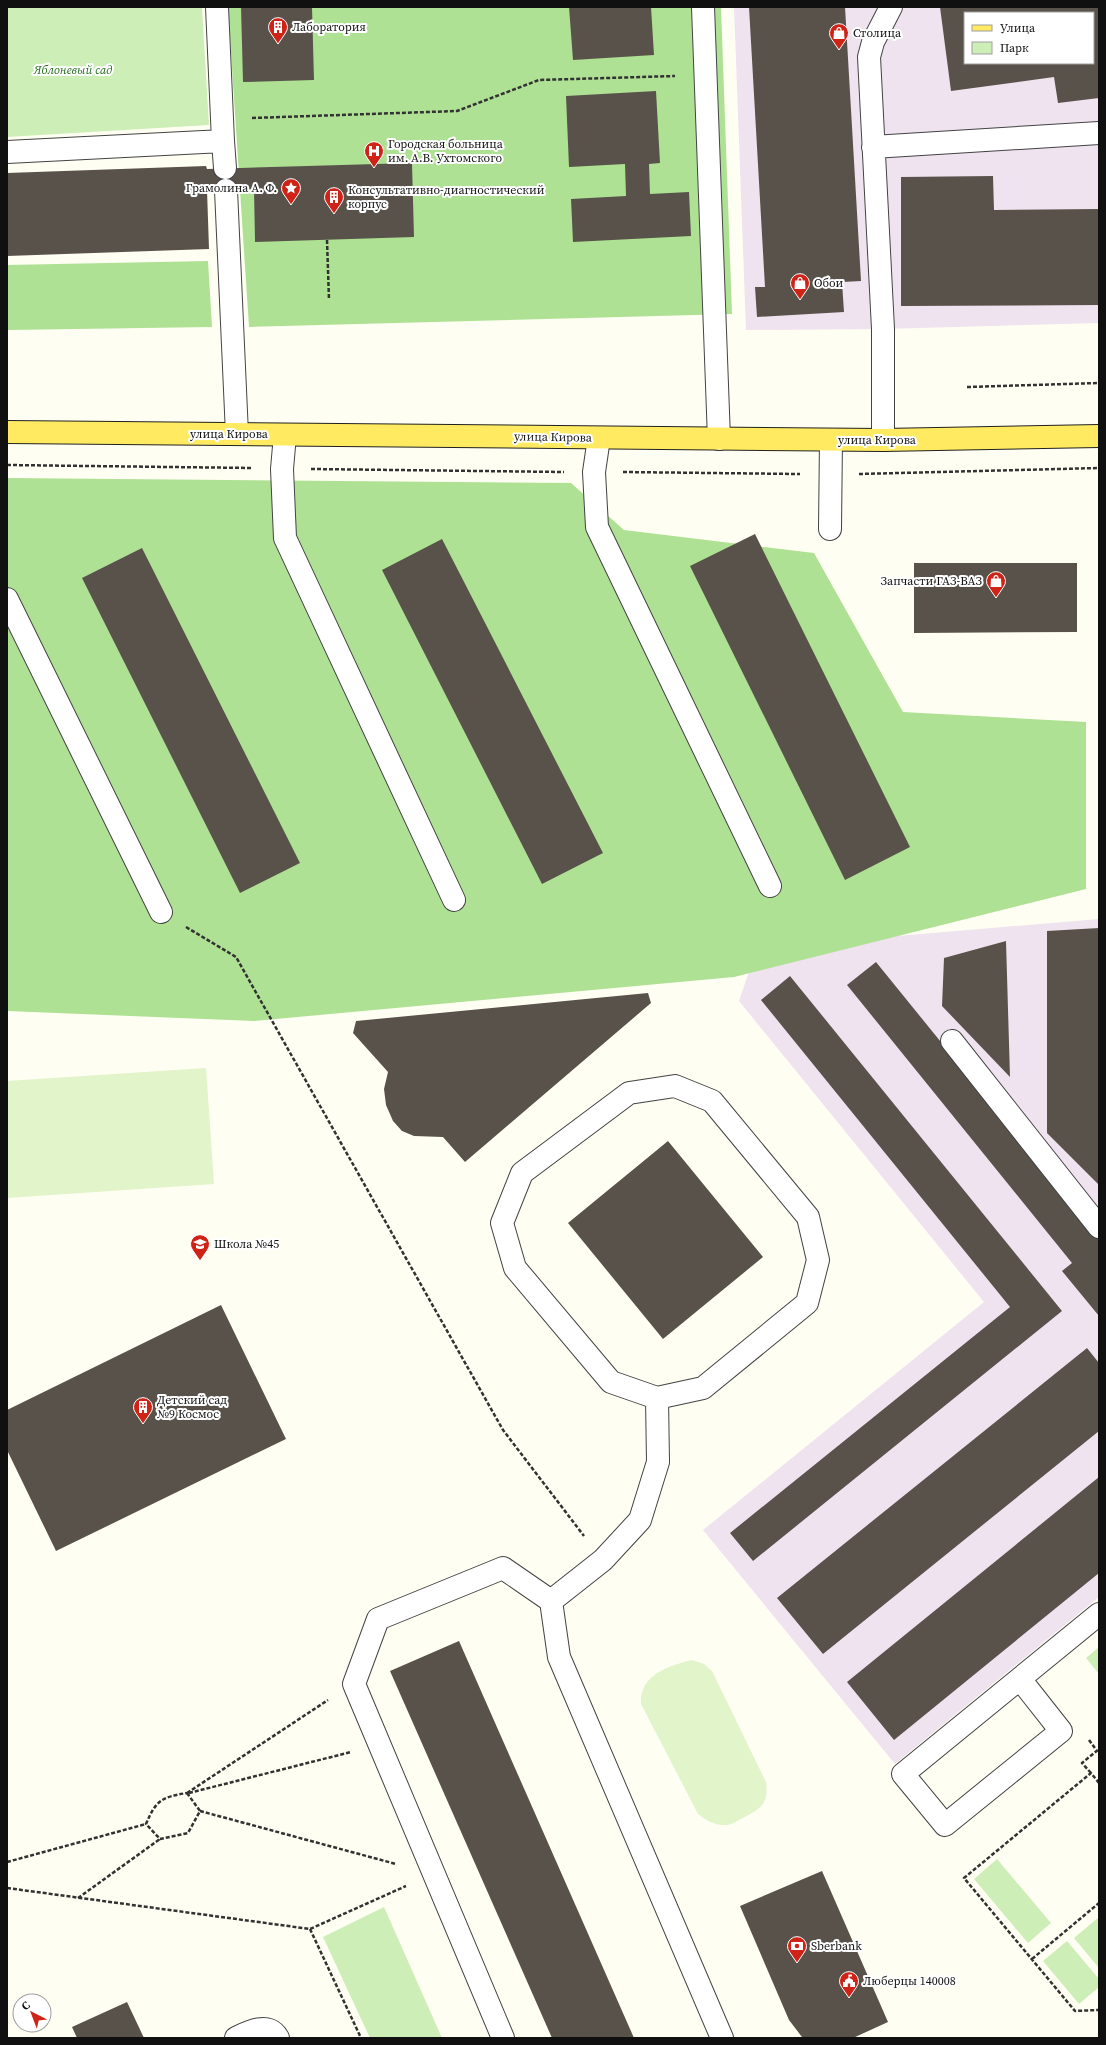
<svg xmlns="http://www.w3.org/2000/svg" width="1106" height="2045" viewBox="0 0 1106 2045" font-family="'Source Serif 4',serif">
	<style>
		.industrial { fill: #efe3ef; fill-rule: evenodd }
		.green { fill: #ceeeb7 }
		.forest { fill: #afe194 }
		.pitch { fill: #e1f4ca }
		.building { fill: #59524b; fill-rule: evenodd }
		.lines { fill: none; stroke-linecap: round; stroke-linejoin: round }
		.minor-casing { stroke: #434343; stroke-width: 24 }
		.major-casing { stroke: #212121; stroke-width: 24 }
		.path { stroke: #323232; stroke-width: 2.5; stroke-dasharray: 4 2; stroke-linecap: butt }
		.minor { stroke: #fff; stroke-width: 22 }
		.major { stroke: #ffea62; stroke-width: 22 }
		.labels { text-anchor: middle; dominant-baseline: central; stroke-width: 4; stroke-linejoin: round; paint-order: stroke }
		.poi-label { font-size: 12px; fill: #101010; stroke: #fff; text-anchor: start }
		.park-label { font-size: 12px; font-style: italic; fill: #216f18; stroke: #fff }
		.street-label { font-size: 12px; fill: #101010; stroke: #fff }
	</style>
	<rect width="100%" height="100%" fill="#fffef2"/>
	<path class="industrial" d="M734 7H1099V323L883 329 746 330ZM965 13H1093V63H965Z
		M1099 919V1597L895 1764 703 1530 984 1302 739 1001 757 948Z"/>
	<path class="green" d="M7 7H202L209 125 7 137Z
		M1099 1647V1674L1086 1658Z
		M997 1859 1051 1923 1028 1943 974 1879Z
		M384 1907 442 2038H370L323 1937Z
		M1099 1917V1968L1074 1938Z
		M1067 1941 1099 1979V1987L1079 2004 1043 1961Z"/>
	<path class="forest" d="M228 7H721L732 314 249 327Z
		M208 261 212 327 7 330V265Z
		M7 478 571 483 624 530 814 553 903 712 1086 722V889L734 977 254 1021 7 1011Z"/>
	<path class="pitch" d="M206 1068 214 1184 7 1198V1081Z
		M692 1660 704 1664 712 1671 766 1782C769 1805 760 1809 741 1819 737 1821 731 1825 727 1825 715 1826 706 1820 698 1814L641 1704C639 1675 668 1666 692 1660Z"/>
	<path class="building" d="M241 7H312L314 80 243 82Z
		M569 7H651L654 55 573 60Z
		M749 7H845L861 281 842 282 844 312 757 317 755 287H765Z
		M940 7H1099V98L1058 103 1054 77 951 91ZM965 13H1093V63H965Z
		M656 91 660 163 649 164 650 194 689 192 691 236 573 242 571 199 626 196 625 164 569 167 566 96Z
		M412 163 414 237 255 242 254 189 207 190 209 249 7 256V173L206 166 207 169Z
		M993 176 994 210 1099 209V305L901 306V177Z
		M755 534 910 847 845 880 690 566Z
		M442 539 603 853 542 884 382 570Z
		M142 548 300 863 240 893 82 578Z
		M914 563H1077V632L914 633Z
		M1099 928V1185L1047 1133V931Z
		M1006 941 1010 1077 942 1006 944 958Z
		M876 962 1099 1237V1316L1062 1271 1072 1263 847 985Z
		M790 976 1062 1311 753 1561 730 1533 1010 1307 761 1000Z
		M648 993 651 1003 465 1162 443 1137 414 1136 402 1131 393 1121 386 1105 384 1089 388 1072 353 1033 356 1021Z
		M668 1141 763 1257 663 1339 568 1223Z
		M221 1305 286 1439 56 1551 7 1450V1410Z
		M1087 1348 1099 1363V1431L823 1654 777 1598Z
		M1099 1477V1573L894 1740 847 1682Z
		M459 1641 634 2038H552L390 1671Z
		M822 1871 888 2022 853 2038 802 2037 789 2020 740 1906Z
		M127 2002 144 2038H77L72 2027Z"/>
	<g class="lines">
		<g class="minor-casing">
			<path id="minor" d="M217 7 223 141
				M703 7 719 439
				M873 147 1099 133
				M7 152 223 141 225 168
				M226 190 237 434
				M285 435 282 469 285 538 454 900
				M599 438 594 472 597 527 770 886
				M883 440V329L869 57 873 42 891 7
				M830 529 831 440
				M7 599 161 912
				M952 1041 1099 1227
				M551 1601 603 1560 640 1520 658 1462 657 1398 703 1388 807 1303 818 1260 808 1217 712 1101 675 1086 629 1093 522 1173 502 1223 515 1268 611 1382 657 1398
				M1020 1679 1061 1731 945 1825 903 1774 1099 1614
				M236 2038C248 2032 269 2021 278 2038
				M503 2038 354 1684 378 1619 503 1568 551 1601 559 1657 722 2038"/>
		</g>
		<g class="major-casing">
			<path id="major" d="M7 432 883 440 1099 436"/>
		</g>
		<path class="path" d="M252 118 457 111 539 80 675 76
			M327 240 329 300
			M967 387 1099 383
			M7 465 252 468
			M311 469 564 472
			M623 472 800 474
			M859 474 1099 468
			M186 927 236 957 503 1430 584 1536
			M1089 1740 1097 1751
			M1091 1773 1082 1763 1099 1749
			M1099 1783 1091 1773 964 1878 1075 2011 1099 2010
			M187 1793 328 1700
			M187 1793 200 1811 188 1833 160 1839 146 1824C156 1800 162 1797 187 1793Z
			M189 1793 351 1752
			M200 1811 396 1864
			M7 1862 146 1824
			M7 1888 310 1929 406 1886
			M78 1898 160 1839
			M310 1929 361 2038
			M1032 1959 1099 1903"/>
		<use href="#minor" class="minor"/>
		<use href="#major" class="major"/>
	</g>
	<defs>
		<g id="building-pin" transform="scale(1)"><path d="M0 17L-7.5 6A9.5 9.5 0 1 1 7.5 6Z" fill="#cf2318" stroke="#fff"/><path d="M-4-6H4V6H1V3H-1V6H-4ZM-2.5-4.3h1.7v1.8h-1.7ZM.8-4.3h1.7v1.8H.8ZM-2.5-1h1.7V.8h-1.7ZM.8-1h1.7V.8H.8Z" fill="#fff"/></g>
		<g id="shop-pin" transform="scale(1)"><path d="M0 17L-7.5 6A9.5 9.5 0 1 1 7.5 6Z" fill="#cf2318" stroke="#fff"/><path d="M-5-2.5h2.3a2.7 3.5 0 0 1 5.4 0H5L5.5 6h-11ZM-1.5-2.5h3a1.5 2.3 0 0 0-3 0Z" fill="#fff"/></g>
		<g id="hospital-pin" transform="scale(1)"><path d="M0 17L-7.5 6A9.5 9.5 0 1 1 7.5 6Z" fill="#cf2318" stroke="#fff"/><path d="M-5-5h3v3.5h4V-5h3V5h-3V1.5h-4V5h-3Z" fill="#fff"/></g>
		<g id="sight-pin" transform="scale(1)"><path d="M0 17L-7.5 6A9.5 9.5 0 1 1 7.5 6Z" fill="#cf2318" stroke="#fff"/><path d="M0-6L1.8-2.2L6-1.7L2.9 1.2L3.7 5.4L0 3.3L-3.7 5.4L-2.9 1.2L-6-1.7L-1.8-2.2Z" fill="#fff"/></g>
		<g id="school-pin" transform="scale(1)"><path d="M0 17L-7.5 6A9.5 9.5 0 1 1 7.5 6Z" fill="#cf2318" stroke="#fff"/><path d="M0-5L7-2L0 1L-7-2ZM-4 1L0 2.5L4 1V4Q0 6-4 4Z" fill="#fff"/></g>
		<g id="bank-pin" transform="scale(1)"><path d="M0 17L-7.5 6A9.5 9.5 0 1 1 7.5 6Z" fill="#cf2318" stroke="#fff"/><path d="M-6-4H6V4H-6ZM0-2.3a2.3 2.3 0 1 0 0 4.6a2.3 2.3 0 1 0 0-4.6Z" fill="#fff"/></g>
		<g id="civic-pin" transform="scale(1)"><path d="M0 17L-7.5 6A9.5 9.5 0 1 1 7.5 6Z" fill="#cf2318" stroke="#fff"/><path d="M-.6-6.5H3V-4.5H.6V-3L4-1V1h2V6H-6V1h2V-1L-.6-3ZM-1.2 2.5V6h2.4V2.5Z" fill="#fff"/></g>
	</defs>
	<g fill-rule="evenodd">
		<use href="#building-pin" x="278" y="27"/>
		<use href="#shop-pin" x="839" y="33"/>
		<use href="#hospital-pin" x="374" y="151"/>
		<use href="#sight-pin" x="291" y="188"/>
		<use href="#building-pin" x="334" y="197"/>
		<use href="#shop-pin" x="800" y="283"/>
		<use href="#shop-pin" x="996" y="581"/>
		<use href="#school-pin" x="200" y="1244"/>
		<use href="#building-pin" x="143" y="1407"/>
		<use href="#bank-pin" x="797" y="1946"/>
		<use href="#civic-pin" x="849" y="1981"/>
	</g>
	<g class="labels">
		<g class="poi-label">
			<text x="292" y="27">Лаборатория</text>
			<text x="853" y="33">Столица</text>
			<text x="388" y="144">Городская больница<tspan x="388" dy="14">им. А.В. Ухтомского</tspan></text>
			<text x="277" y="188" text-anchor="end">Грамолина А. Ф.</text>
			<text x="348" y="190">Консультативно-диагностический<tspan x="348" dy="14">корпус</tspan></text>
			<text x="814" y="283">Обои</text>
			<text x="982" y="581" text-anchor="end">Запчасти ГАЗ-ВАЗ</text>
			<text x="214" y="1244">Школа №45</text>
			<text x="157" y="1400">Детский сад<tspan x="157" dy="14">№9 Космос</tspan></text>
			<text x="811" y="1946">Sberbank</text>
			<text x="863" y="1981">Люберцы 140008</text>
		</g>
		<g class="park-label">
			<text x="73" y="70">Яблоневый сад</text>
		</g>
		<g class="street-label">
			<text x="229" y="434">улица Кирова</text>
			<text transform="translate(553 437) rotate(1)">улица Кирова</text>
			<text x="877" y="440">улица Кирова</text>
		</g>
	</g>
	<rect width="1106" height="2045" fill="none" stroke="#101010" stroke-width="16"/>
	<rect x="964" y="12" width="130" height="52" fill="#ffffff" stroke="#9f9f9f"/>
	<rect x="972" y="25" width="20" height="6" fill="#ffea62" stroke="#9f9f9f"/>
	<text x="1000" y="32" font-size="12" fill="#101010">Улица</text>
	<rect x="972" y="42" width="20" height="12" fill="#ceeeb7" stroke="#9f9f9f"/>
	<text x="1000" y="52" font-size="12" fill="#101010">Парк</text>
	<g transform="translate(32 2013) rotate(318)"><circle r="19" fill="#ffffff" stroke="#9f9f9f"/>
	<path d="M0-3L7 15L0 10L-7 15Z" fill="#cf2318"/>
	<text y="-6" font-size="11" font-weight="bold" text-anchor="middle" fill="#101010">С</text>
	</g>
</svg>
